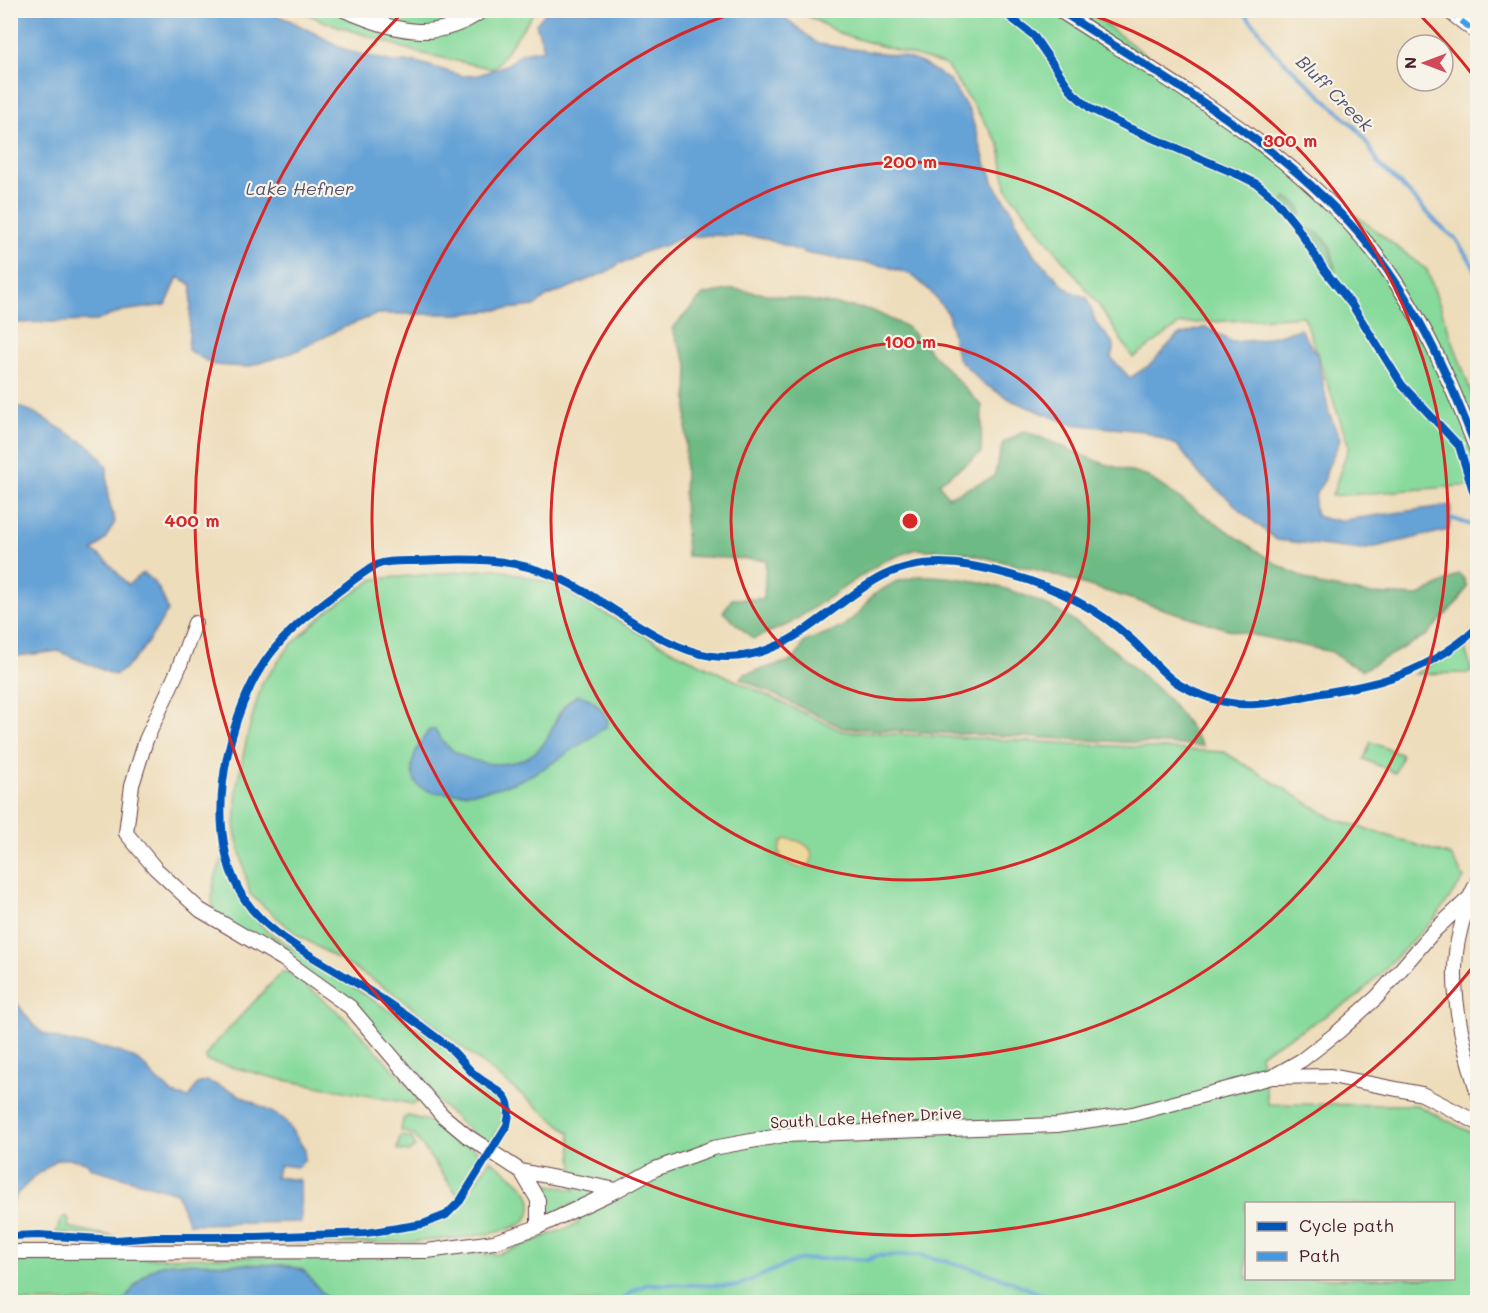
<svg xmlns="http://www.w3.org/2000/svg" width="1488" height="1313" viewBox="0 0 1488 1313" font-family="Mali,sans-serif">
	<style>
		.green { fill: #87da9c; stroke: #687c64; stroke-width: 1.5; fill-rule: evenodd }
		.forest { fill: #6dba84; stroke: #5c6c58; stroke-width: 1.5 }
		.sand { fill: #eeda9e; stroke: #9c7c64; stroke-width: 1.5 }
		.water { fill: #65a2d6; stroke: #586080; stroke-width: 1.5 }
		.lines { fill: none; stroke-linecap: round; stroke-linejoin: round }
		.stream { stroke: #65a2d6; stroke-width: 4 }
		.minor-casing { stroke: #633c41; stroke-width: 16 }
		.minor { stroke: #fff; stroke-width: 14 }
		.quiet { stroke: #409be1; stroke-width: 6; stroke-dasharray: 12 6; stroke-linecap: butt }
		.cycleway-casing { stroke: #f7f3e8; stroke-width: 11 }
		.cycleway { stroke: #0057b8; stroke-width: 8 }
		.ring { fill: none; stroke: #d62828; stroke-width: 3 }
		.labels { text-anchor: middle; dominant-baseline: central; stroke-width: 4.5; stroke-linejoin: round; paint-order: stroke }
		.street-label { font-size: 16px; fill: #4a1f2b; stroke: #f7f3e8 }
		.water-label { font-size: 18px; font-style: italic; fill: #55536f; stroke: #f7f3e8 }
		.centre { fill: #d62828; stroke: #f7f3e8; stroke-width: 3 }
		.ring-label { font-size: 18px; text-anchor: middle; font-weight: bold; fill: #d62828; stroke: #f7f3e8; stroke-width: 4.5; stroke-linejoin: round; paint-order: stroke }
	</style>
	<rect width="100%" height="100%" fill="#f7f3e8"/>
	<filter id="ink" filterUnits="userSpaceOnUse"><feTurbulence type="fractalNoise" baseFrequency=".0167" numOctaves="2"/><feDisplacementMap in="SourceGraphic" scale="12" xChannelSelector="R" yChannelSelector="G"/><feConvolveMatrix kernelMatrix="1 2 1 2 8 2 1 2 1" color-interpolation-filters="sRGB"/></filter>
	<filter id="wash" filterUnits="userSpaceOnUse"><feTurbulence type="fractalNoise" baseFrequency=".008" numOctaves="4" result="noise"/><feDisplacementMap in="SourceGraphic" scale="24" xChannelSelector="R" yChannelSelector="G"/><feGaussianBlur stdDeviation="1.35" result="paint"/><feColorMatrix in="noise" values="0 0 0 0 0 0 0 0 0 0 0 0 0 0 0 0 0 1.4 0 .05"/><feComposite in="paint" operator="in"/></filter>
	<g filter="url(#wash)">
		<rect width="100%" height="100%" fill="#edb"/>
		<path class="green" d="M302 11H535L494 69 419 53 320 20Z
			M799 11H1088L1427 270 1477 409V494L1474 485 1332 496 1349 446 1304 316 1180 324 1133 358 1100 307 1006 188 1000 145 946 65 841 34Z
			M496 569 550 583 669 649 842 731 1224 752 1332 818 1451 856 1464 878 1436 917 1356 998 1260 1054 1268 1104 1417 1105 1472 1133 1478 1146 1477 1302H11L10 1262 140 1258 500 1254 578 1224 576 1203 549 1215 545 1213 539 1186 541 1183 575 1190 570 1133 390 990 296 934 250 894 235 831 237 785 248 733 262 683 290 646 326 612 374 579ZM1246 1204H1454V1278H1246Z
			M1464 645 1471 669 1470 673 1414 674Z
			M1371 742 1402 755 1395 773 1364 759Z
			M223 859C233 887 245 909 267 931L441 1044 474 1080 500 1095 505 1102 506 1115 490 1145 469 1130 435 1099 371 1025 214 911C209 894 215 874 223 859Z
			M282 972H287C338 1006 377 1050 417 1096L418 1102 413 1104 279 1079 207 1061 206 1056 210 1049Z
			M408 1116 441 1124 484 1156 460 1193 457 1194 414 1135 401 1131 403 1119Z
			M400 1136 412 1138 415 1147 408 1152 397 1150Z
			M490 1160C506 1172 544 1193 527 1218 507 1249 297 1243 254 1243 220 1243 187 1245 153 1245L149 1240 348 1237 423 1228 437 1223 455 1212Z
			M66 1216 69 1220 68 1227 116 1237 56 1233 61 1219Z"/>
		<path class="forest" d="M1286 198C1294 201 1303 206 1301 216L1294 220 1282 203Z
			M1306 228C1335 238 1332 253 1336 279L1300 229Z
			M733 289 871 310 907 327 982 406 981 453 939 483 948 497 994 477 1003 443 1025 431 1096 461 1148 477 1278 565 1319 585 1369 594 1419 596 1459 574 1464 579 1467 587 1460 599 1427 635 1363 670 1347 663 1332 652 1231 630 1041 571 962 552 916 549 882 562 789 624 753 639 723 612 732 599H764L766 560 687 556 684 500 688 365 672 329 703 295Z
			M920 576C1005 576 1068 609 1130 664 1141 675 1153 684 1164 695 1179 710 1191 729 1203 746L843 728 740 678 745 674 794 660 804 642 842 627 859 613 873 595 895 582Z"/>
		<path class="sand" d="M787 839C828 841 814 888 781 857L779 851 782 841Z"/>
		<path class="water" d="M10 11H264L289 20 348 51 393 62H416L463 76 479 75 508 64 523 53 544 49 536 24 547 11H777L818 44 902 56 922 63 949 80 970 112 986 165 991 173 993 182 1011 209 1020 231 1035 256 1064 286 1072 292 1087 298 1096 323 1114 344 1111 358 1130 378 1150 365 1177 336 1206 327 1232 342 1259 340 1300 329 1317 355 1329 413 1340 440 1327 469 1325 479 1316 493 1314 506 1316 516 1329 520H1344L1451 505 1449 530 1362 550 1277 540 1243 513 1231 501 1201 476 1178 446 1144 431 1070 424 1013 401 982 383 957 357 948 313 930 291 912 275 885 266 809 254 760 237 709 235 678 239 666 245 641 253 627 262 620 263 609 271 546 297 535 306 460 314H378L342 328 294 352 247 367 214 365 188 350 192 285 178 277 166 305 122 311 96 321 11 323Z
			M11 404 33 412 91 447 101 458 107 468 108 497 115 522 105 539 93 551 106 560 128 585 143 573C157 581 163 595 168 611 155 630 136 666 114 675L58 651 18 656 11 652Z
			M578 695C593 698 601 707 608 721L606 727C553 763 514 796 447 793 436 793 420 792 415 781 406 763 419 744 429 730H435C439 735 442 741 446 745 470 767 517 772 541 747 556 730 555 707 578 695Z
			M10 990C15 1001 33 1028 43 1033 75 1049 115 1042 144 1065 148 1069 151 1075 156 1079 162 1085 167 1087 172 1094L189 1098 197 1084 207 1081 232 1091 284 1119 305 1150 304 1161 298 1167 280 1165 275 1177 300 1180 301 1222 189 1224 177 1193 91 1168 86 1162 71 1159H58L33 1178 17 1194 11 1207Z
			M190 1263 284 1265 303 1270 330 1302H123C133 1288 147 1267 165 1264 173 1262 182 1263 190 1263Z"/>
		<g class="lines">
			<path class="stream" d="M1241 10 1259 30 1272 50 1359 131 1377 160V163L1402 186 1439 225 1455 238 1473 265 1478 277
				M1450 518 1475 526 1478 525
				M620 1302 633 1291 648 1284 737 1286 797 1260 842 1258 868 1260 875 1256 919 1255C967 1266 1012 1278 1055 1302"/>
		</g>
	</g>
	<g filter="url(#ink)">
		<g class="lines">
			<g class="minor-casing">
				<path id="minor" d="M344 10C393 30 435 45 483 10
					M1059 10C1169 82 1291 147 1374 252 1421 312 1451 382 1478 453
					M1447 10 1478 34
					M195 623 178 670 146 740 132 785 126 833 155 868 200 910 283 959 350 1007 442 1115 467 1136 521 1171 617 1190
					M1469 899C1464 916 1458 934 1456 953 1451 1001 1464 1048 1478 1094
					M1274 1077 1331 1076 1422 1094 1478 1123
					M521 1171 538 1200V1227
					M10 1252 427 1251 494 1242 538 1227 617 1190 655 1169 713 1148 784 1135 1057 1125 1133 1114 1272 1077 1302 1060 1338 1032 1377 997 1434 931 1470 897 1478 880"/>
			</g>
			<use href="#minor" class="minor"/>
			<path class="quiet" d="M1447 10 1478 34"/>
			<g class="cycleway-casing">
				<path id="cycleway" d="M1001 10 1033 35 1073 93 1091 109 1129 128 1239 175 1257 184 1274 198 1295 224 1325 271 1352 305 1402 385 1459 446 1475 497
					M1059 10C1169 82 1291 147 1374 252 1421 312 1451 382 1478 453
					M10 1236 39 1235 116 1240 155 1237H257L366 1233 423 1224 446 1215 460 1201 507 1125C516 1090 494 1092 474 1074 464 1065 457 1053 446 1045 421 1025 393 1006 366 989 333 968 285 944 259 917 214 872 216 797 231 740 250 668 279 635 338 592 350 583 365 570 379 564 390 560 406 561 418 561 464 558 511 557 554 576 603 596 659 649 712 656 783 665 822 611 877 579 907 562 939 560 972 566 1032 577 1086 598 1131 639 1148 654 1162 675 1182 686 1198 695 1219 702 1238 704 1263 706 1292 699 1316 694 1339 690 1362 687 1384 680 1417 671 1453 651 1478 627"/>
			</g>
			<use href="#cycleway" class="cycleway"/>
		</g>
	</g>
	<g class="ring">
		<circle cx="910" cy="521" r="179"/>
		<circle cx="910" cy="521" r="359"/>
		<path d="M1081 11A538 538 0 1 1 739 11"/>
		<path d="M1476 963A718 718 0 1 1 402 13M1418 13A718 718 0 0 1 1476 79"/>
	</g>
	<g class="labels">
		<g class="street-label">
			<text transform="translate(866 1117) rotate(-3)">South Lake Hefner Drive</text>
		</g>
		<g class="water-label">
			<text transform="translate(1335 93) rotate(45)">Bluff Creek</text>
			<text x="300" y="188">Lake Hefner</text>
		</g>
	</g>
	<circle cx="910" cy="521" r="9" class="centre"/>
	<g class="ring-label">
		<text x="1290" y="147">300 m</text>
		<text x="910" y="168">200 m</text>
		<text x="910" y="348">100 m</text>
		<text x="192" y="527">400 m</text>
	</g>
	<rect width="1488" height="1313" fill="none" stroke="#f7f3e8" stroke-width="36"/>
	<rect x="1245" y="1202" width="210" height="78" fill="#f7f3e8" stroke="#b29e9c" stroke-width="1.5"/>
	<rect x="1257" y="1222" width="30" height="9" fill="#0057b8" stroke="#b29e9c" stroke-width="1.5"/>
	<text x="1299" y="1232" font-size="18" fill="#4a1f2b">Cycle path</text>
	<rect x="1257" y="1252" width="30" height="9" fill="#409be1" stroke="#b29e9c" stroke-width="1.5"/>
	<text x="1299" y="1262" font-size="18" fill="#4a1f2b">Path</text>
	<g transform="translate(1425 63) rotate(270)"><circle r="28" fill="#f7f3e8" stroke="#b29e9c" stroke-width="1.5"/>
	<path d="M0-4.5L10 22L0 15L-10 22Z" fill="#d1495b"/>
	<text y="-9" font-size="16" font-weight="bold" text-anchor="middle" fill="#4a1f2b">N</text>
	</g>
</svg>
